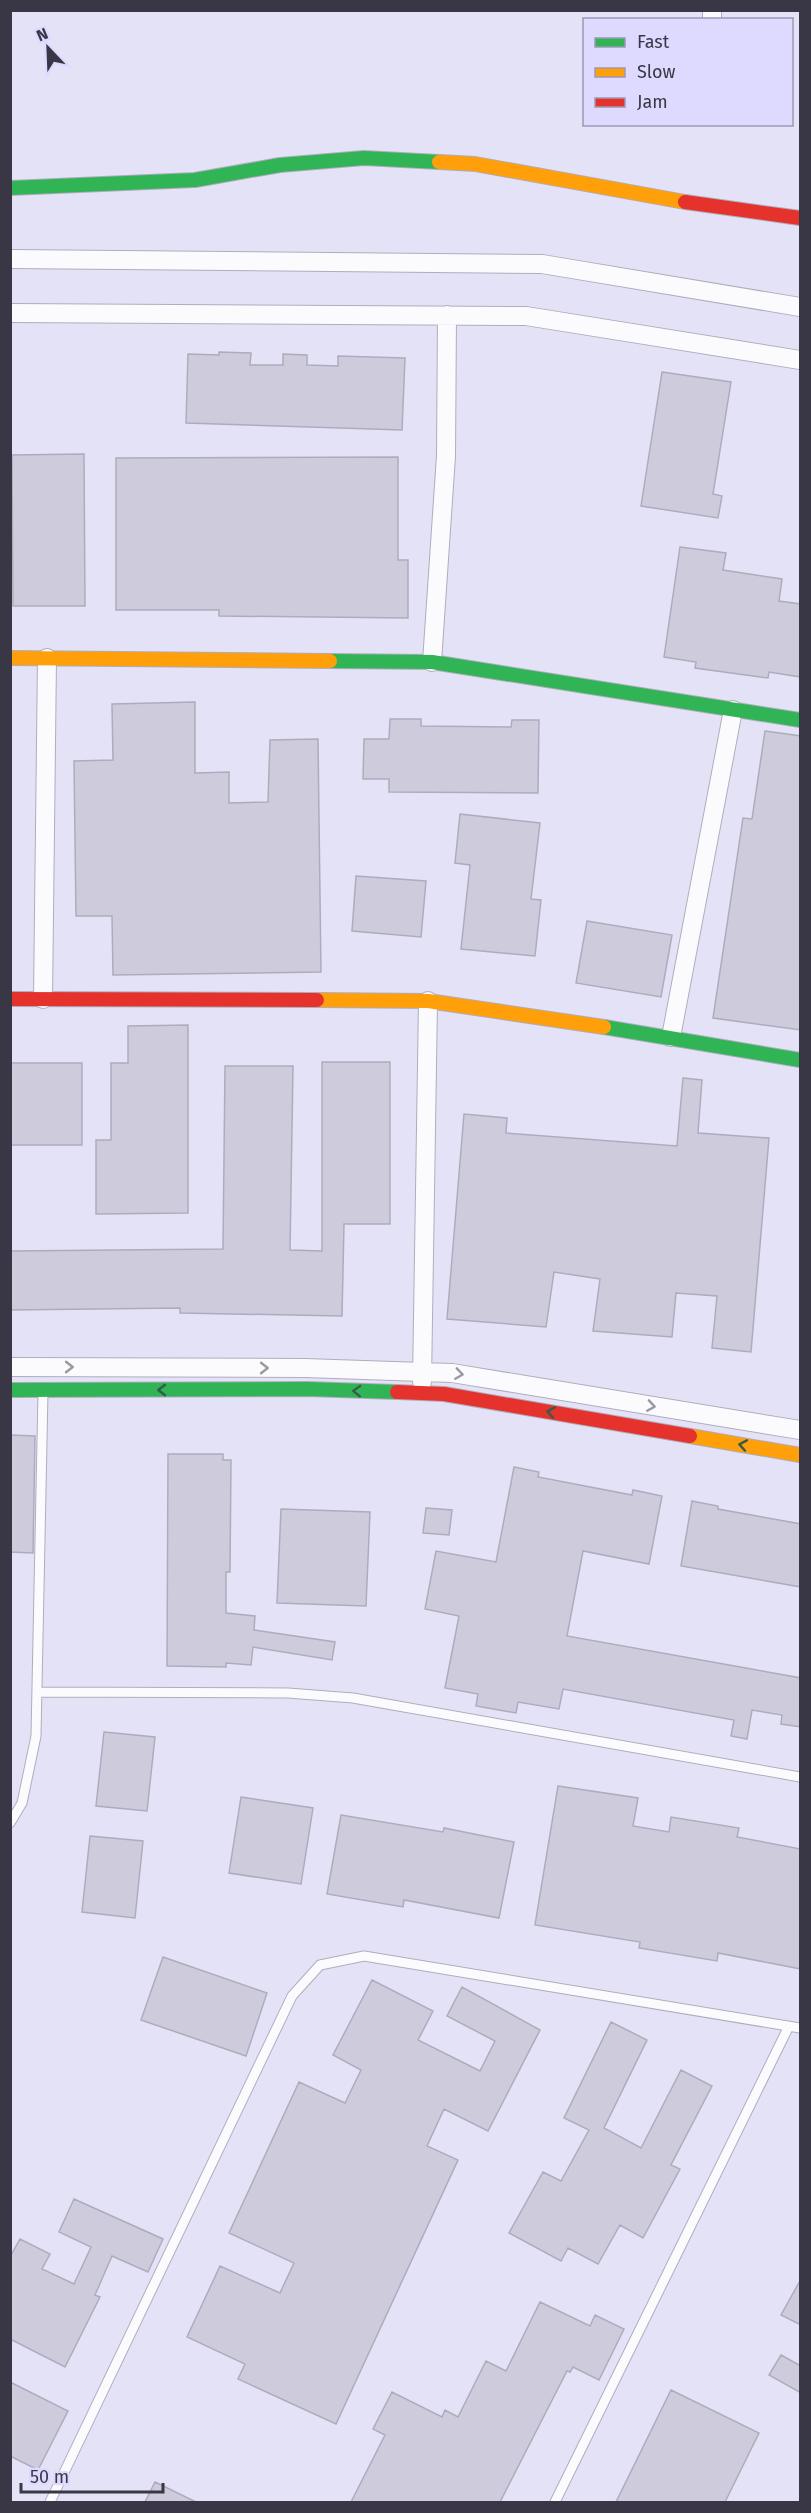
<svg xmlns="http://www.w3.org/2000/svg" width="811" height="2513" viewBox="0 0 811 2513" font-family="'Fira Sans',sans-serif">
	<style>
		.building { fill: #ceccdc; stroke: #aeacbc; stroke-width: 1.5 }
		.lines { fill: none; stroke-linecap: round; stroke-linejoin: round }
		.lane-casing { stroke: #afadbd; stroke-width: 11 }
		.street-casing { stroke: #afadbd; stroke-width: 20 }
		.fast-casing { stroke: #afadbd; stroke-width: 16 }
		.slow-casing { stroke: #afadbd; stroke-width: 16 }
		.jam-casing { stroke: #afadbd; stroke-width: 16 }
		.lane { stroke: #fbfbfe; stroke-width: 9 }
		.street { stroke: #fbfbfe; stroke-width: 18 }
		.fast { stroke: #30b455; stroke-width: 14 }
		.slow { stroke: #ff9f0a; stroke-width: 14 }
		.jam { stroke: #e5322d; stroke-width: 14 }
		.oneway { stroke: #9a99a2 }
		.oneway2 { stroke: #365c4a }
	</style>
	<rect width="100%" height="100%" fill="#e4e2f7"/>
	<path class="building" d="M219 352 251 353 250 365H283V354L307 355V365L338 366V356L405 358 402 430 186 423 188 354 219 355Z
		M662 372 731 382 713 494 722 496 718 518 641 506Z
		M84 454 85 606H13L12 455Z
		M398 457V560H408V618L219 616V610H116V458Z
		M680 547 726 553 723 570 782 579 779 601 801 604V677L769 672 768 678 695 668 696 662 664 657Z
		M195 702V773L229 772V803L268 802 270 740 318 739 321 972 113 975 112 916H76L74 761 113 760 112 704Z
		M390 719H421V726L511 727 512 720H539L538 793 389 792V779H363L364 739H389Z
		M765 731 801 736V1030L713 1018 743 818 752 819Z
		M460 814 540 823 531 899 541 900 535 956 461 949 470 865 455 863Z
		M356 876 426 881 421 937 352 931Z
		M587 921 672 935 661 997 576 983Z
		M188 1025V1213L96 1214V1140H111V1063H128V1026Z
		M322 1062H390V1224H344L342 1316 180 1313V1308L10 1310V1251L223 1249 225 1066H293L290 1250 322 1251Z
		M10 1063H82V1145H10Z
		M683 1078 702 1080 698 1133 769 1138 751 1352 712 1348 717 1296 676 1293 672 1337 593 1331 600 1279 554 1272 546 1327 447 1319 464 1114 507 1118 506 1133 677 1146Z
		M10 1435 35 1436 33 1553 10 1552Z
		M168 1454H223V1460H231L230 1572H226V1613L255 1616 254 1630 335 1642 332 1660 253 1647 251 1665 226 1663V1667L167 1666Z
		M514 1467 539 1472 538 1477 632 1495 633 1490 662 1496 649 1564 583 1551 567 1636 801 1678V1727L781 1724 782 1715 752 1710 747 1739 731 1736 734 1720 563 1689 559 1709 518 1702 516 1713 476 1706 478 1694 445 1688 459 1616 425 1609 436 1551 496 1562Z
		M692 1501 718 1506V1509L801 1524V1587L681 1566Z
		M426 1508 452 1510 449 1535 423 1533Z
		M281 1509 370 1512 366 1606 277 1603Z
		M104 1732 155 1737 147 1811 96 1806Z
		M558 1786 638 1798 633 1826 669 1832 671 1817 739 1828 737 1837 801 1849V1969L718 1953 717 1961 639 1948 640 1942 535 1925Z
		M241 1797 313 1808 301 1884 229 1873Z
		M341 1815 443 1832 444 1828 514 1842 499 1918 404 1900 403 1907 327 1894Z
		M90 1836 143 1841 135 1918 82 1912Z
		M163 1957 267 1993 246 2056 141 2020Z
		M372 1980 433 2011 418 2040 480 2071 495 2041 447 2016 462 1987 540 2030 488 2131 444 2109 427 2146 458 2160 336 2424 238 2379 245 2364 187 2337 220 2266 280 2293 294 2263 229 2233 299 2082 345 2103 361 2070 333 2055Z
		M611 2022 647 2040 604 2128 641 2148 681 2070 712 2086 671 2165 680 2169 643 2238 620 2225 598 2264 568 2248 561 2261 509 2233 543 2172 561 2181 589 2130 564 2118Z
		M74 2199 163 2239 148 2272 112 2256 95 2295 100 2297 65 2367 10 2339V2257L20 2239 50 2254 42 2269 74 2284 91 2247 59 2232Z
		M801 2279V2325L781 2315Z
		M540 2302 590 2326 595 2315 624 2329 599 2380 573 2367 570 2372 567 2371 500 2502H351L385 2435 373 2429 392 2392 442 2417 445 2410 458 2417 486 2361 506 2371Z
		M781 2355 801 2366V2393L769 2375Z
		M10 2382 68 2411 38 2470 10 2456Z
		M671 2390 759 2433 725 2502H616Z
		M155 2482 196 2502H145Z"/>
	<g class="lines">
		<g class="lane-casing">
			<path id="lane" d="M37 1692 288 1693 353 1698 800 1777
				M10 1823 22 1803 36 1736 43 1392
				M50 2502 292 1996 320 1965 364 1956 800 2028
				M555 2502 789 2026"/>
		</g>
		<g class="street-casing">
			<path id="street" d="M712 20V10
				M10 259 542 264 800 307
				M10 313 526 316 800 360
				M432 662 446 456 447 315
				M43 999 47 658
				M671 1037 733 710
				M10 1367 305 1368 452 1373 800 1430
				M422 1382 428 1001"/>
		</g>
		<g class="fast-casing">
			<path id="fast" d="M10 188 195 180 280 165 364 158 439 162
				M330 661 432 662 800 720
				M604 1027 800 1060
				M10 1390 307 1389 397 1392"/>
		</g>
		<g class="slow-casing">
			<path id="slow" d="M439 162 475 164 685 202
				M10 658 330 661
				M317 1000 428 1001 604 1027
				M690 1436 800 1455"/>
		</g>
		<g class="jam-casing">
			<path id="jam" d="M685 202 800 218
				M10 999 317 1000
				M397 1392 444 1394 690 1436"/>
		</g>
		<use href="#lane" class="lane"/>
		<use href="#street" class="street"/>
		<use href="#fast" class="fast"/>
		<use href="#slow" class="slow"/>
		<use href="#jam" class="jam"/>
	</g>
	<defs><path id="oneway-chevron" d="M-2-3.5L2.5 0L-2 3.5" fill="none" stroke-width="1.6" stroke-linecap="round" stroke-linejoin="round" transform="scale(1.5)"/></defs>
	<g class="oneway">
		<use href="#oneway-chevron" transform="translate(69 1367)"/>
		<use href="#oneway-chevron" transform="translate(264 1368)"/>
		<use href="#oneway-chevron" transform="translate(459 1374) rotate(8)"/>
		<use href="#oneway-chevron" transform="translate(651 1406) rotate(9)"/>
	</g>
	<g class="oneway2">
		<use href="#oneway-chevron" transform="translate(162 1390) rotate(180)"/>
		<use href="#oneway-chevron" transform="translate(357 1391) rotate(-178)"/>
		<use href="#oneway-chevron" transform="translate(551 1412) rotate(-170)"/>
		<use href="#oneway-chevron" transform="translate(743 1445) rotate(-170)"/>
	</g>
	<rect width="811" height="2513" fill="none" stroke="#393745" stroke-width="24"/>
	<rect x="583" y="18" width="210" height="108" fill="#dedaff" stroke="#9c99b5" stroke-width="1.5"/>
	<rect x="595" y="38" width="30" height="9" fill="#30b455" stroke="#9c99b5" stroke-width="1.5"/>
	<text x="637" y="48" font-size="18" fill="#393745">Fast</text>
	<rect x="595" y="68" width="30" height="9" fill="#ff9f0a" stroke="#9c99b5" stroke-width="1.5"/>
	<text x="637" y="78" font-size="18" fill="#393745">Slow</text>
	<rect x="595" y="98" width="30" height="9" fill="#e5322d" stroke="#9c99b5" stroke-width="1.5"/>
	<text x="637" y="108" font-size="18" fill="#393745">Jam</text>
	<g transform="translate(48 48) rotate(337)" stroke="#dedaff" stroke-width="4.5" paint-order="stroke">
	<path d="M0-4.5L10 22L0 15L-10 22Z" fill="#393745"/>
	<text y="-9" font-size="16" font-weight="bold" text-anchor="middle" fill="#393745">N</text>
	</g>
	<path d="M21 2483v9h142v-9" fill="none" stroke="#393745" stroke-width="3"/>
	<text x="30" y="2483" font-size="18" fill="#393745" stroke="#dedaff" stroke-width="4.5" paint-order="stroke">50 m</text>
</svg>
